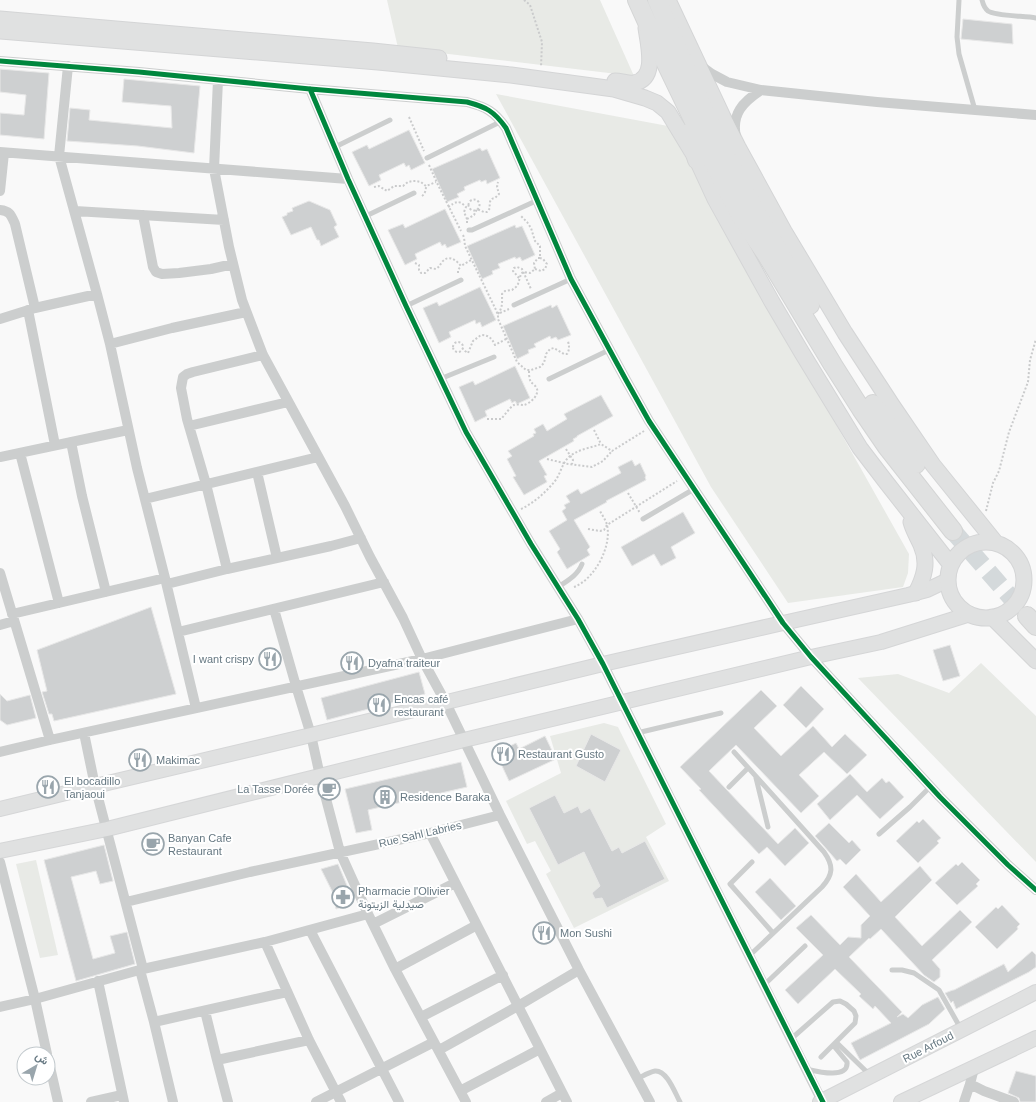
<svg xmlns="http://www.w3.org/2000/svg" width="1036" height="1102" viewBox="0 0 1036 1102" font-family="Arial,Vazirmatn,sans-serif">
	<style>
		.green { fill: #e8eae6 }
		.building { fill: #ced0d1; stroke: #e8e8e8 }
		.lines { fill: none; stroke-linecap: round; stroke-linejoin: round }
		.highway-tunnel { stroke: #d4d9db; stroke-width: 18; stroke-dasharray: 18 9; stroke-linecap: butt }
		.secondary-casing { stroke: #d5d6d7; stroke-width: 16 }
		.primary-casing { stroke: #d4d5d6; stroke-width: 17 }
		.highway-casing { stroke: #d4d5d5; stroke-width: 20 }
		.path { stroke: #cacbcc; stroke-width: 2; stroke-dasharray: 2 2; stroke-linecap: butt }
		.lane { stroke: #cccece; stroke-width: 5 }
		.street { stroke: #cccece; stroke-width: 10 }
		.secondary { stroke: #e0e1e1; stroke-width: 14 }
		.primary { stroke: #e0e1e1; stroke-width: 15 }
		.highway { stroke: #e0e1e1; stroke-width: 18 }
		.cycleway-casing { stroke: #fff; stroke-width: 8 }
		.cycleway { stroke: #00873e; stroke-width: 5 }
		.labels { text-anchor: middle; dominant-baseline: central; stroke-width: 4; stroke-linejoin: round; paint-order: stroke }
		.poi-label { font-size: 11px; fill: #667882; stroke: #fff; text-anchor: start }
		.street-label { font-size: 11px; fill: #667882; stroke: #fff }
	</style>
	<rect width="100%" height="100%" fill="#f9f9f9"/>
	<path class="green" d="M387 0H600L634 76 398 48Z
		M496 94 668 126 909 554 908 573 903 587 788 603 711 487Z
		M981 663 1036 716V862L858 678 898 674 949 693Z
		M604 723 618 727 666 824 646 837 669 881 574 928 546 874 551 871 535 841 527 844 506 801 561 773 550 736Z
		M36 860 58 955 40 958 16 864Z"/>
	<path class="building" d="M963 19 1012 24 1013 44 961 39Z
		M0 69 49 73 44 139 0 135V113L24 115 26 95 0 92Z
		M124 79 200 86 194 153 138 146 67 141 70 108 90 110 89 120 172 128 171 106 122 102Z
		M409 130 425 163 411 170 409 165 406 167 404 163 379 175 381 180 369 186 352 152 367 145 369 149Z
		M480 148 482 151 487 149 500 178 487 184 486 180 481 182 480 180 464 187 465 190 457 194 459 197 447 202 432 169Z
		M309 201 330 210 337 225 334 227 339 237 321 246 319 240H317L311 227 291 235 282 217 287 215V213L293 211 292 208Z
		M445 209 461 242 447 248 445 244 442 246 440 242 415 254 417 259 405 265 388 230 403 224 405 228Z
		M515 225 516 228 522 226 535 255 522 261 520 257 516 259 515 257 498 264 500 268 492 271 493 274 482 279 467 246Z
		M480 287 496 320 482 327 480 322 476 324 475 320 449 332 451 337 439 343 423 308 437 302 439 306Z
		M551 305 552 308 557 305 571 335 558 340 556 337 551 339 550 336 534 344 536 347 528 350 529 353 517 359 503 326Z
		M515 366 530 398 517 404 515 401 512 403 510 399 485 411 487 416 475 422 459 387 473 381 475 385Z
		M601 395 613 416 577 436V437L573 439 574 441 539 461 547 475 544 476 547 482 524 495 513 477 516 476 507 459 512 456 508 451 534 436 533 434 536 433 534 429 543 424 547 431 567 419 564 414Z
		M632 460 635 466 640 463 646 476 645 477 646 480 606 501 607 502 574 520 590 547 587 550 590 555 580 561 567 569 557 552 560 549 549 531 567 520 562 511 566 508 564 505 570 502 566 496 578 489 581 494 621 473 618 467Z
		M683 512 695 533 671 547 676 558 661 566 654 554 632 566 621 547Z
		M151 607 176 694 54 721 52 714H49L42 692 47 691 37 650Z
		M950 645 960 676 943 681 933 650Z
		M419 672 425 694 327 720 321 698Z
		M801 686 824 709 806 728 783 705Z
		M761 690 777 706 754 728 781 756 813 726 832 747 845 734 867 755 847 774 824 752 799 775 819 796 801 813 736 745 709 771 778 844 795 828 809 843 785 866 767 847 759 854 699 790 701 789 680 767Z
		M0 694 7 701 30 695 36 718 7 725 0 720Z
		M591 734 621 750 605 782 576 766Z
		M545 736 556 759 509 781 496 753 516 743 519 749Z
		M461 762 467 787 368 810 372 830 356 833 345 789Z
		M850 774 867 792 882 778 886 783 889 781 904 797 880 819 857 795 830 820 817 804Z
		M555 795 564 813 578 806 581 813 590 808 612 851 619 847 622 853 645 841 665 879 607 908 602 898 595 899 592 893 600 886 584 852 558 865 529 808Z
		M923 819 941 838 937 841 939 843 918 863 896 841 917 821 919 823Z
		M829 823 849 843 852 840 861 850 846 865 840 859 837 861 815 836Z
		M104 845 113 881 100 884 96 871 71 877 93 959 115 953 110 936 127 932 135 964 76 981 44 860Z
		M962 862 980 880 976 884 978 886 957 905 935 883 956 864 958 866Z
		M338 864 348 888 352 904 336 909 333 893 321 869Z
		M920 866 932 880 895 917 922 946 960 910 972 922 932 960 940 969V977L934 982 924 975 881 929 870 939 869 938 849 957 902 1012 897 1017 903 1014 908 1018 922 1005 938 997 945 1009 929 1024 860 1060 851 1043 891 1023 875 1006 873 1009 859 996 861 994 835 969 798 1004 785 990 823 955 796 928 811 915 840 945 848 937 861 938V925L870 916 843 887 856 874 881 902Z
		M770 878 796 906 781 920 755 892Z
		M1002 905 1020 924 1017 927 1018 929 997 949 975 927 996 907 998 909Z
		M1032 951 1036 955V967L1029 972 956 1009 953 1001 951 1003 945 993 953 990H954L1004 964 1008 972Z
		M1016 1071 1036 1076V1102H1020L1019 1098 1008 1093Z"/>
	<g class="lines">
		<path class="highway-tunnel" d="M953 531 1027 616"/>
		<g class="secondary-casing">
			<path id="secondary" d="M0 809 95 786 311 735 603 664 783 623 908 595 927 590 948 580
				M0 851 107 829 464 740 811 657 881 642 970 614
				M820 1102 1036 992
				M901 1102 1036 1038"/>
		</g>
		<g class="primary-casing">
			<path id="primary" d="M668 0 723 117 738 147 784 231 845 333 892 405 933 465 996 543
				M0 19 373 51 439 58
				M0 31 378 62 511 75 614 89 645 98 657 103 668 112 697 160 715 199 772 302 802 353 860 448 886 482 951 565
				M615 81C621 81 629 84 634 83 658 79 648 44 646 28
				M911 522C913 530 918 538 921 545 929 563 924 577 916 593
				M948 580a38 38 0 1 1 76 0a38 38 0 1 1-76 0Z
				M992 617 1036 661"/>
		</g>
		<g class="highway-casing">
			<path id="highway" d="M637 0 660 51 725 186 743 220 766 254 833 365 861 409 887 447 953 531
				M657 0C679 50 699 102 723 151 750 203 780 254 810 305
				M689 133 697 160
				M873 404 900 443 916 464
				M1027 616 1036 626"/>
		</g>
		<path class="path" d="M524 0 530 5 542 42 541 67
			M409 117 424 151
			M429 165 438 185 461 231
			M374 187 379 186 387 191 394 186H403L408 182 413 181H416L421 182 426 186 436 182
			M422 196C425 194 426 190 426 186
			M468.5 205a5.5 5.5 0 1 1 11 0a5.5 5.5 0 1 1-11 0Z
			M448 207C456 202 458 199 466 207L464 212 467 219
			M467 223V219L474 215 477 209 484 212H487L490 208C489 203 490 198 495 198L499 194 497 187 498 182
			M463 235C465 239 464 244 466 248L496 310 498 315V319L517 362 526 370H531L540 367 544 363 546 354 550 349 554 348 564 354H567C570 349 569 346 568 341
			M415 263 419 265V270L421 273H425L430 268 436 269C439 267 440 265 442 262 449 254 456 260 461 266L471 260
			M535 269 541 271 545 269 547 264 543 259 540 258
			M458 273V270L461 266
			M519 278 513 271 514 268 517 267 522 269 531 289
			M500 313 509 309
			M498 314C503 307 502 302 502 294L505 291 512 290 516 287 518 284 521 274 523 272 530 273 535 269 534 263 538 258H540V246L535 241 531 228 527 222 521 216
			M453 347a5 5 0 1 1 10 0a5 5 0 1 1-10 0Z
			M462 348 465 351 468 353 473 341 481 335C488 335 492 338 495 345L506 339
			M487 419H501C505 415 510 407 514 405 517 404 521 405 524 405 529 404 539 396 537 389 536 386 533 384 531 382 529 379 529 374 529 370
			M594 430 601 444
			M566 449 573 460 572 464
			M547 459 568 464 592 467 603 461 612 451
			M628 493 640 513
			M521 509C534 503 546 492 555 481 561 473 562 463 569 457 578 449 591 448 601 444L612 451 644 431
			M986 511 993 483 999 471 1009 432 1028 382 1030 360 1036 339
			M588 529 600 531 604 530 607 525 677 481
			M574 587C595 579 612 546 607 525 606 520 602 515 600 511"/>
		<path class="lane" d="M959 0 957 37 959 54 975 110
			M982 0C983 4 984 8 988 11 995 16 1026 16 1036 18
			M335 147 390 120
			M427 158 502 121
			M366 216 414 193
			M469 230H472L538 200
			M514 305 571 279
			M406 306 461 280
			M440 379 494 357
			M549 379 609 350
			M643 519 694 489
			M558 587C567 581 578 575 582 564
			M637 733 721 713
			M734 752 824 852C834 866 833 875 822 887L749 956
			M756 778 768 827
			M729 787 748 768
			M879 834 910 807 931 786
			M752 862 730 884 773 933
			M892 970H902L914 973 939 990 961 1029
			M764 985 805 946
			M791 1039 833 1002 840 1001 846 1004 854 1011 856 1016 855 1023 821 1057
			M836 1042 870 1075
			M806 1069C815 1071 849 1080 847 1062L833 1045
			M637 1079C643 1076 649 1072 655 1071 667 1070 675 1093 680 1102"/>
		<path class="street" d="M0 61 139 72 310 89 467 102C486 107 494 111 506 128L571 279 626 380 649 421 783 623 811 657 940 797 1008 865 1036 890
			M68 66 59 156 97 294 110 344 137 468 165 578 196 708
			M701 66 712 74 727 82 761 90 877 102 1036 115
			M218 80 214 169 229 247 242 300 263 355 345 506 370 557 403 618 422 659 446 703 500 815 579 970 650 1102
			M310 89 348 179 406 306 466 432 531 544 578 619 603 664 822 1101
			M736 137C731 114 743 102 761 90
			M0 152 348 179
			M0 191 4 153
			M0 210C10 211 11 215 15 224L35 308
			M75 211 224 220
			M143 215 153 267 156 272 162 274 179 273 211 269 233 264
			M28 310 55 445
			M0 319 35 308 97 294
			M110 344 172 328 246 312
			M189 426 288 402
			M71 442 82 496 106 592
			M20 453 59 603
			M0 457 128 430
			M257 472 277 558
			M145 499 318 457
			M227 569 206 484 187 419 181 388 183 377 187 374 193 372 263 355
			M0 573 50 740
			M167 584 227 569 331 546 361 538
			M274 609 296 686 311 735 320 776 340 852 368 914 395 969 466 1102
			M12 614 165 578
			M0 625 14 621
			M178 632 384 582
			M84 733 95 786 143 969
			M0 752 50 740 422 659 578 619
			M430 833 567 1102
			M0 862 35 999 47 1054
			M126 902 250 872 430 833 500 815
			M373 924 455 883
			M310 930 399 1102
			M265 942 309 1040 341 1102
			M395 969 477 925
			M140 970 154 1022 173 1102
			M98 981 124 1102
			M0 1007 35 999 143 969 265 942 368 914
			M205 1011 217 1060
			M421 1017 503 975
			M154 1022 287 992
			M439 1050 518 1006 579 970
			M48 1058 58 1102
			M970 1084 984 1091 1014 1102
			M460 1091 540 1049
			M91 1102 122 1095
			M228 1102 217 1060 309 1040
			M316 1102 434 1042
			M546 1102 562 1093
			M964 1102 970 1084 974 1068"/>
		<use href="#secondary" class="secondary"/>
		<use href="#primary" class="primary"/>
		<use href="#highway" class="highway"/>
		<g class="cycleway-casing">
			<path id="cycleway" d="M0 61 139 72 310 89 467 102C486 107 494 111 506 128L571 279 626 380 649 421 783 623 811 657 940 797 1008 865 1036 890
				M310 89 348 179 406 306 466 432 531 544 578 619 603 664 823 1102"/>
		</g>
		<use href="#cycleway" class="cycleway"/>
	</g>
	<defs>
		<g id="restaurant-ring" transform="scale(1.15)"><circle r="9.5" fill="#fff" stroke="#99a5ac" stroke-width="1.5"/><path d="M-5-6h1v4h1v-4h1v4h1v-4h1v5L-1.5 .5V6h-2V.5L-5-1ZM5-6V6H3V1.5H1.5Q1.5-4 5-6Z" fill="#99a5ac"/></g>
		<g id="cafe-ring" transform="scale(1.15)"><circle r="9.5" fill="#fff" stroke="#99a5ac" stroke-width="1.5"/><path d="M-5.5-4.5H6V0H3Q3 3.5 0 3.5H-2.5Q-5.5 3.5-5.5 0ZM3-3.2v2h1.7v-2ZM-6 4.5H4V6H-6Z" fill="#99a5ac"/></g>
		<g id="building-ring" transform="scale(1.15)"><circle r="9.5" fill="#fff" stroke="#99a5ac" stroke-width="1.5"/><path d="M-4-6H4V6H1V3H-1V6H-4ZM-2.5-4.3h1.7v1.8h-1.7ZM.8-4.3h1.7v1.8H.8ZM-2.5-1h1.7V.8h-1.7ZM.8-1h1.7V.8H.8Z" fill="#99a5ac"/></g>
		<g id="pharmacy-ring" transform="scale(1.15)"><circle r="9.5" fill="#fff" stroke="#99a5ac" stroke-width="1.5"/><path d="M-2-6h4v4h4v4h-4v4h-4v-4h-4v-4h4Z" fill="#99a5ac"/></g>
	</defs>
	<g fill-rule="evenodd">
		<use href="#restaurant-ring" x="270" y="659"/>
		<use href="#restaurant-ring" x="352" y="663"/>
		<use href="#restaurant-ring" x="379" y="705"/>
		<use href="#restaurant-ring" x="503" y="754"/>
		<use href="#restaurant-ring" x="140" y="760"/>
		<use href="#restaurant-ring" x="48" y="787"/>
		<use href="#cafe-ring" x="329" y="789"/>
		<use href="#building-ring" x="385" y="797"/>
		<use href="#cafe-ring" x="153" y="844"/>
		<use href="#pharmacy-ring" x="343" y="897"/>
		<use href="#restaurant-ring" x="544" y="933"/>
	</g>
	<g class="labels">
		<g class="poi-label">
			<text x="254" y="659" text-anchor="end">I want crispy</text>
			<text x="368" y="663">Dyafna traiteur</text>
			<text x="394" y="699">Encas café<tspan x="394" dy="13">restaurant</tspan></text>
			<text x="518" y="754">Restaurant Gusto</text>
			<text x="156" y="760">Makimac</text>
			<text x="64" y="781">El bocadillo<tspan x="64" dy="13">Tanjaoui</tspan></text>
			<text x="314" y="789" text-anchor="end">La Tasse Dorée</text>
			<text x="400" y="797">Residence Baraka</text>
			<text x="168" y="838">Banyan Cafe<tspan x="168" dy="13">Restaurant</tspan></text>
			<text x="358" y="891">Pharmacie l'Olivier<tspan x="358" dy="13">صيدلية الزيتونة</tspan></text>
			<text x="560" y="933">Mon Sushi</text>
		</g>
		<g class="street-label">
			<text transform="translate(420 834) rotate(-13)">Rue Sahl Labries</text>
			<text transform="translate(928 1047) rotate(-27)">Rue Arfoud</text>
		</g>
	</g>
	<g transform="translate(36 1066) rotate(38)"><circle r="19" fill="#ffffff" stroke="#c2c9cd"/>
	<path d="M0-3L7 15L0 10L-7 15Z" fill="#99a5ac"/>
	<text y="-6" font-size="11" font-weight="bold" text-anchor="middle" fill="#667882">ش</text>
	</g>
</svg>
